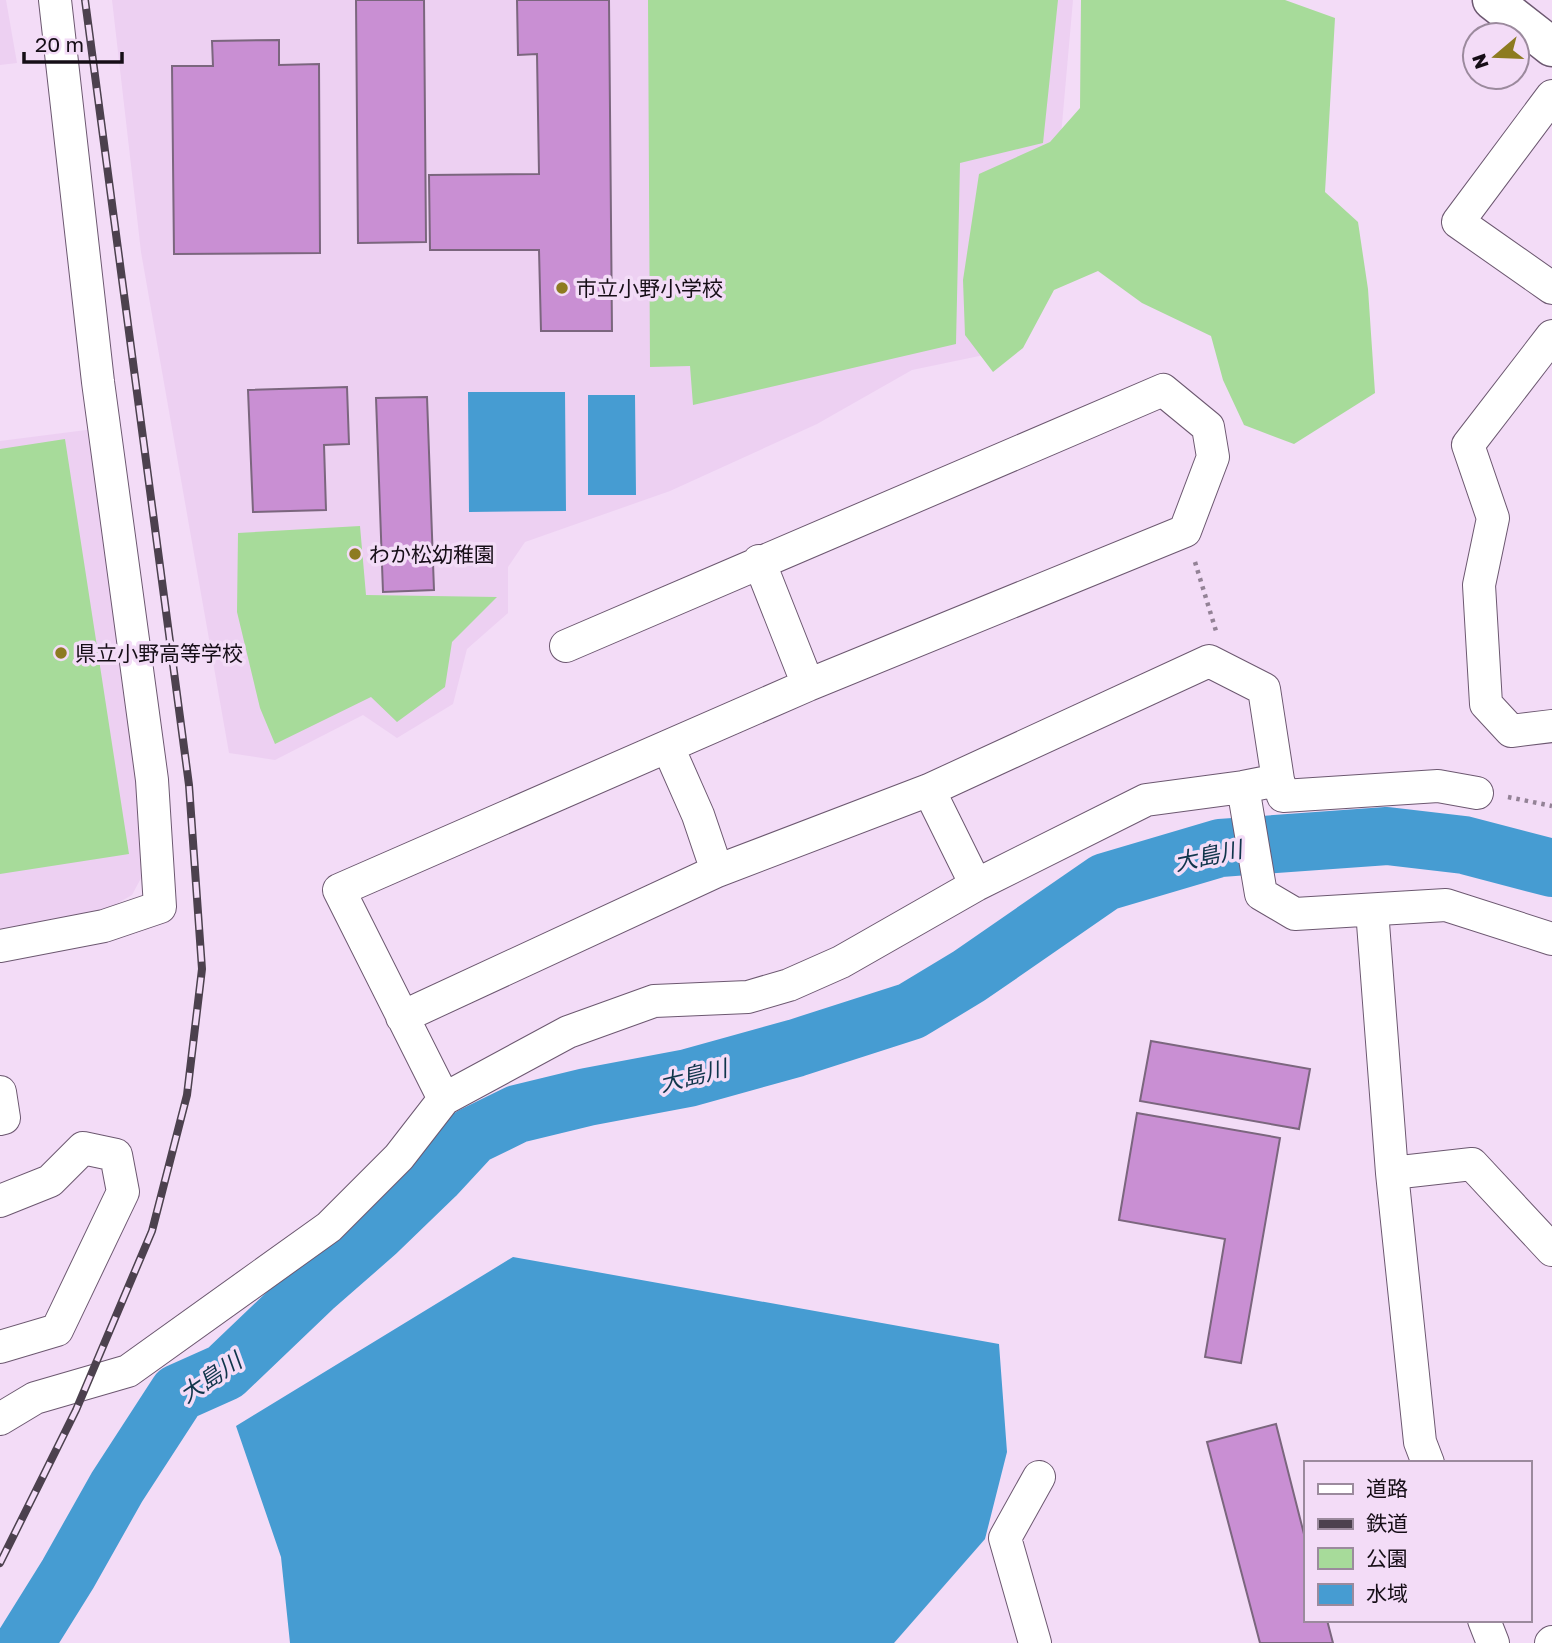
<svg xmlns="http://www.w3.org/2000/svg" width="1552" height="1643" viewBox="0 0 1552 1643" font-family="'Golos Text','Noto Sans JP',sans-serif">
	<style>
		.built { fill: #edd0f2 }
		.green { fill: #a7db9a }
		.water { fill: #469cd2 }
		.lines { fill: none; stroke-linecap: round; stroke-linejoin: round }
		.river { stroke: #469cd2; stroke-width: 58 }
		.building { fill: #c98fd3; stroke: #7b667e; stroke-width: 2 }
		.minor-casing { stroke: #6c5870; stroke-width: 34 }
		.tertiary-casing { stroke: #6c5870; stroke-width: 41 }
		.path { stroke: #938296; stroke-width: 4.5; stroke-dasharray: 3.5 5; stroke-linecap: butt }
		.minor { stroke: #fff; stroke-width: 32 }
		.tertiary { stroke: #fff; stroke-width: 38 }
		.rail-casing { stroke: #4c414e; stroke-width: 8 }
		.rail { stroke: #f3dcf7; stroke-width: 5; stroke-dasharray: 16; stroke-linecap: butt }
		.poi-dot { fill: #8d7b21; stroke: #f3dcf7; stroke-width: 2.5 }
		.labels { text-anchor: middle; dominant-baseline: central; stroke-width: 7; stroke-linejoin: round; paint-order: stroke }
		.poi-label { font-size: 21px; fill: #160e17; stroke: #f3dcf7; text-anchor: start }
		.water-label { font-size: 23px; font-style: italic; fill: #10354b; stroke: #f3dcf7 }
	</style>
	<rect width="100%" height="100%" fill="#f3dcf7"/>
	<path class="built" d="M0 0H6L17 63 0 65Z
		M112 0H1073L1060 147 984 355 912 370 817 424 670 491 525 542 508 567V613L467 649 453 704 397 738 363 715 275 760 229 753 141 252Z
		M94 429 148 865 132 895 90 919 0 938V441Z"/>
	<path class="green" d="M648 0H1058L1043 143 960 163 956 344 693 405 690 366 650 367Z
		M1081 0H1285L1335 18 1325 192 1358 222 1368 289 1375 393 1294 444 1244 425 1223 380 1211 336 1142 303 1098 271 1054 290 1023 348 993 372 965 335 963 280 979 174 1050 142 1080 108Z
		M65 439 129 854 0 874V449Z
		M360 526 366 595 497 597 452 642 445 687 397 722 371 697 275 744 260 708 237 612 238 533Z"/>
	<path class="water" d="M468 392H565L566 511 469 512Z
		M588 395H635L636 495H588Z
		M513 1257 999 1344 1007 1452 985 1539 894 1643H290L281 1557 236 1426Z"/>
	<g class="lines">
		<path class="river" d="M25 1643 68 1574 117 1487 178 1393 225 1372 313 1288 377 1232 435 1176 472 1136 517 1114 587 1097 688 1078 796 1048 911 1011 969 976 1105 882 1220 848 1387 836 1464 845 1552 868"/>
	</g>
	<path class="building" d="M356 0H424L426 242 358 243Z
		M517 0H609L612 331H541L539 250H430L429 175 539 174 537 54 518 55Z
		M279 40V65L319 64 320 253 174 254 172 66H213L212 41Z
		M347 387 349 444 324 445 326 510 253 512 248 390Z
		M427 397 434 590 383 592 376 398Z
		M1151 1041 1310 1069 1299 1129 1140 1101Z
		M1137 1113 1280 1138 1241 1363 1205 1357 1225 1239 1119 1220Z
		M1276 1424 1305 1538V1620H1327L1333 1643H1260L1207 1442Z"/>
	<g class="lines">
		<g class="minor-casing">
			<path id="minor" d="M1552 96 1458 222 1552 288
				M1552 336 1468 445 1493 518 1479 585 1486 704 1511 731 1552 726
				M759 561 808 685
				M668 747 698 815 717 871
				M1243 787 1261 894 1295 914 1446 905 1552 939
				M929 790 976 885
				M1372 910 1392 1173 1420 1442 1428 1463
				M0 946 104 926 160 907 152 780 98 382 55 0
				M402 1017 717 871 929 790 1209 661 1264 689 1278 780 1283 796 1438 786 1477 793
				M0 1092 4 1118 0 1119
				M444 1099 339 890 808 685 1185 531 1213 457 1208 427 1163 390 566 646
				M1392 1173 1472 1164 1552 1250
				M0 1201 50 1181 83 1148 116 1155 123 1192 57 1330 0 1347
				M0 1419 35 1398 128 1371 329 1227 399 1157 444 1099 568 1032 654 1001 748 997 789 985 841 962 976 885 1146 800 1243 787 1278 780
				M1484 1620 1493 1643
				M1035 1643 1005 1538 1039 1477
				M1551 1643 1552 1642"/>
		</g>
		<g class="tertiary-casing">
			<path id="tertiary" d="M1492 0 1552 47"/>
		</g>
		<path class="path" d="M1195 562 1216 631
			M1508 797 1552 806"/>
		<use href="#minor" class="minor"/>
		<use href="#tertiary" class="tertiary"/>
		<g class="rail-casing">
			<path id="rail" d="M0 1563 76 1410 152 1231 187 1095 202 969 189 785 85 0"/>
		</g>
		<use href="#rail" class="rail"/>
	</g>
	<g class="poi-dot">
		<circle cx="562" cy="288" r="7"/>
		<circle cx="355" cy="554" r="7"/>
		<circle cx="61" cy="653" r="7"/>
	</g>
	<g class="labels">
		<g class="poi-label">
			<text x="576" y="288">市立小野小学校</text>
			<text x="369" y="554">わか松幼稚園</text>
			<text x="75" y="653">県立小野高等学校</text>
		</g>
		<g class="water-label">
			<text transform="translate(1208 855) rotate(-12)">大島川</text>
			<text transform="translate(693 1075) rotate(-14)">大島川</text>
			<text transform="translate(210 1377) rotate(-34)">大島川</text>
		</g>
	</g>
	<rect x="1304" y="1461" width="228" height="161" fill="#f3dcf7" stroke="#9b8a9d" stroke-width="2"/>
	<rect x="1318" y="1484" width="35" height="10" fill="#ffffff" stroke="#9b8a9d" stroke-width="2"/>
	<text x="1366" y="1496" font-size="21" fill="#160e17">道路</text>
	<rect x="1318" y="1519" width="35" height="10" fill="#4c414e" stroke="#9b8a9d" stroke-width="2"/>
	<text x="1366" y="1531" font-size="21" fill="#160e17">鉄道</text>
	<rect x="1318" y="1548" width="35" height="21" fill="#a7db9a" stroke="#9b8a9d" stroke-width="2"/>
	<text x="1366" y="1566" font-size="21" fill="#160e17">公園</text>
	<rect x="1318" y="1584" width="35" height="21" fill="#469cd2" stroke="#9b8a9d" stroke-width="2"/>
	<text x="1366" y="1601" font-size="21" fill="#160e17">水域</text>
	<g transform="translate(1496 56) rotate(251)"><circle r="33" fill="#f3dcf7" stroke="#9b8a9d" stroke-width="2"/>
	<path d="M0-5L12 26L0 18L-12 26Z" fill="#8d7b21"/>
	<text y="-10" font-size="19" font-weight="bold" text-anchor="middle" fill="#160e17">N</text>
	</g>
	<path d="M24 52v10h98v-10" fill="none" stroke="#160e17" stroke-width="3.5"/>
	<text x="35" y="52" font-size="21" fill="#160e17" stroke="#f3dcf7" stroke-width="5" paint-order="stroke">20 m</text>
</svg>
